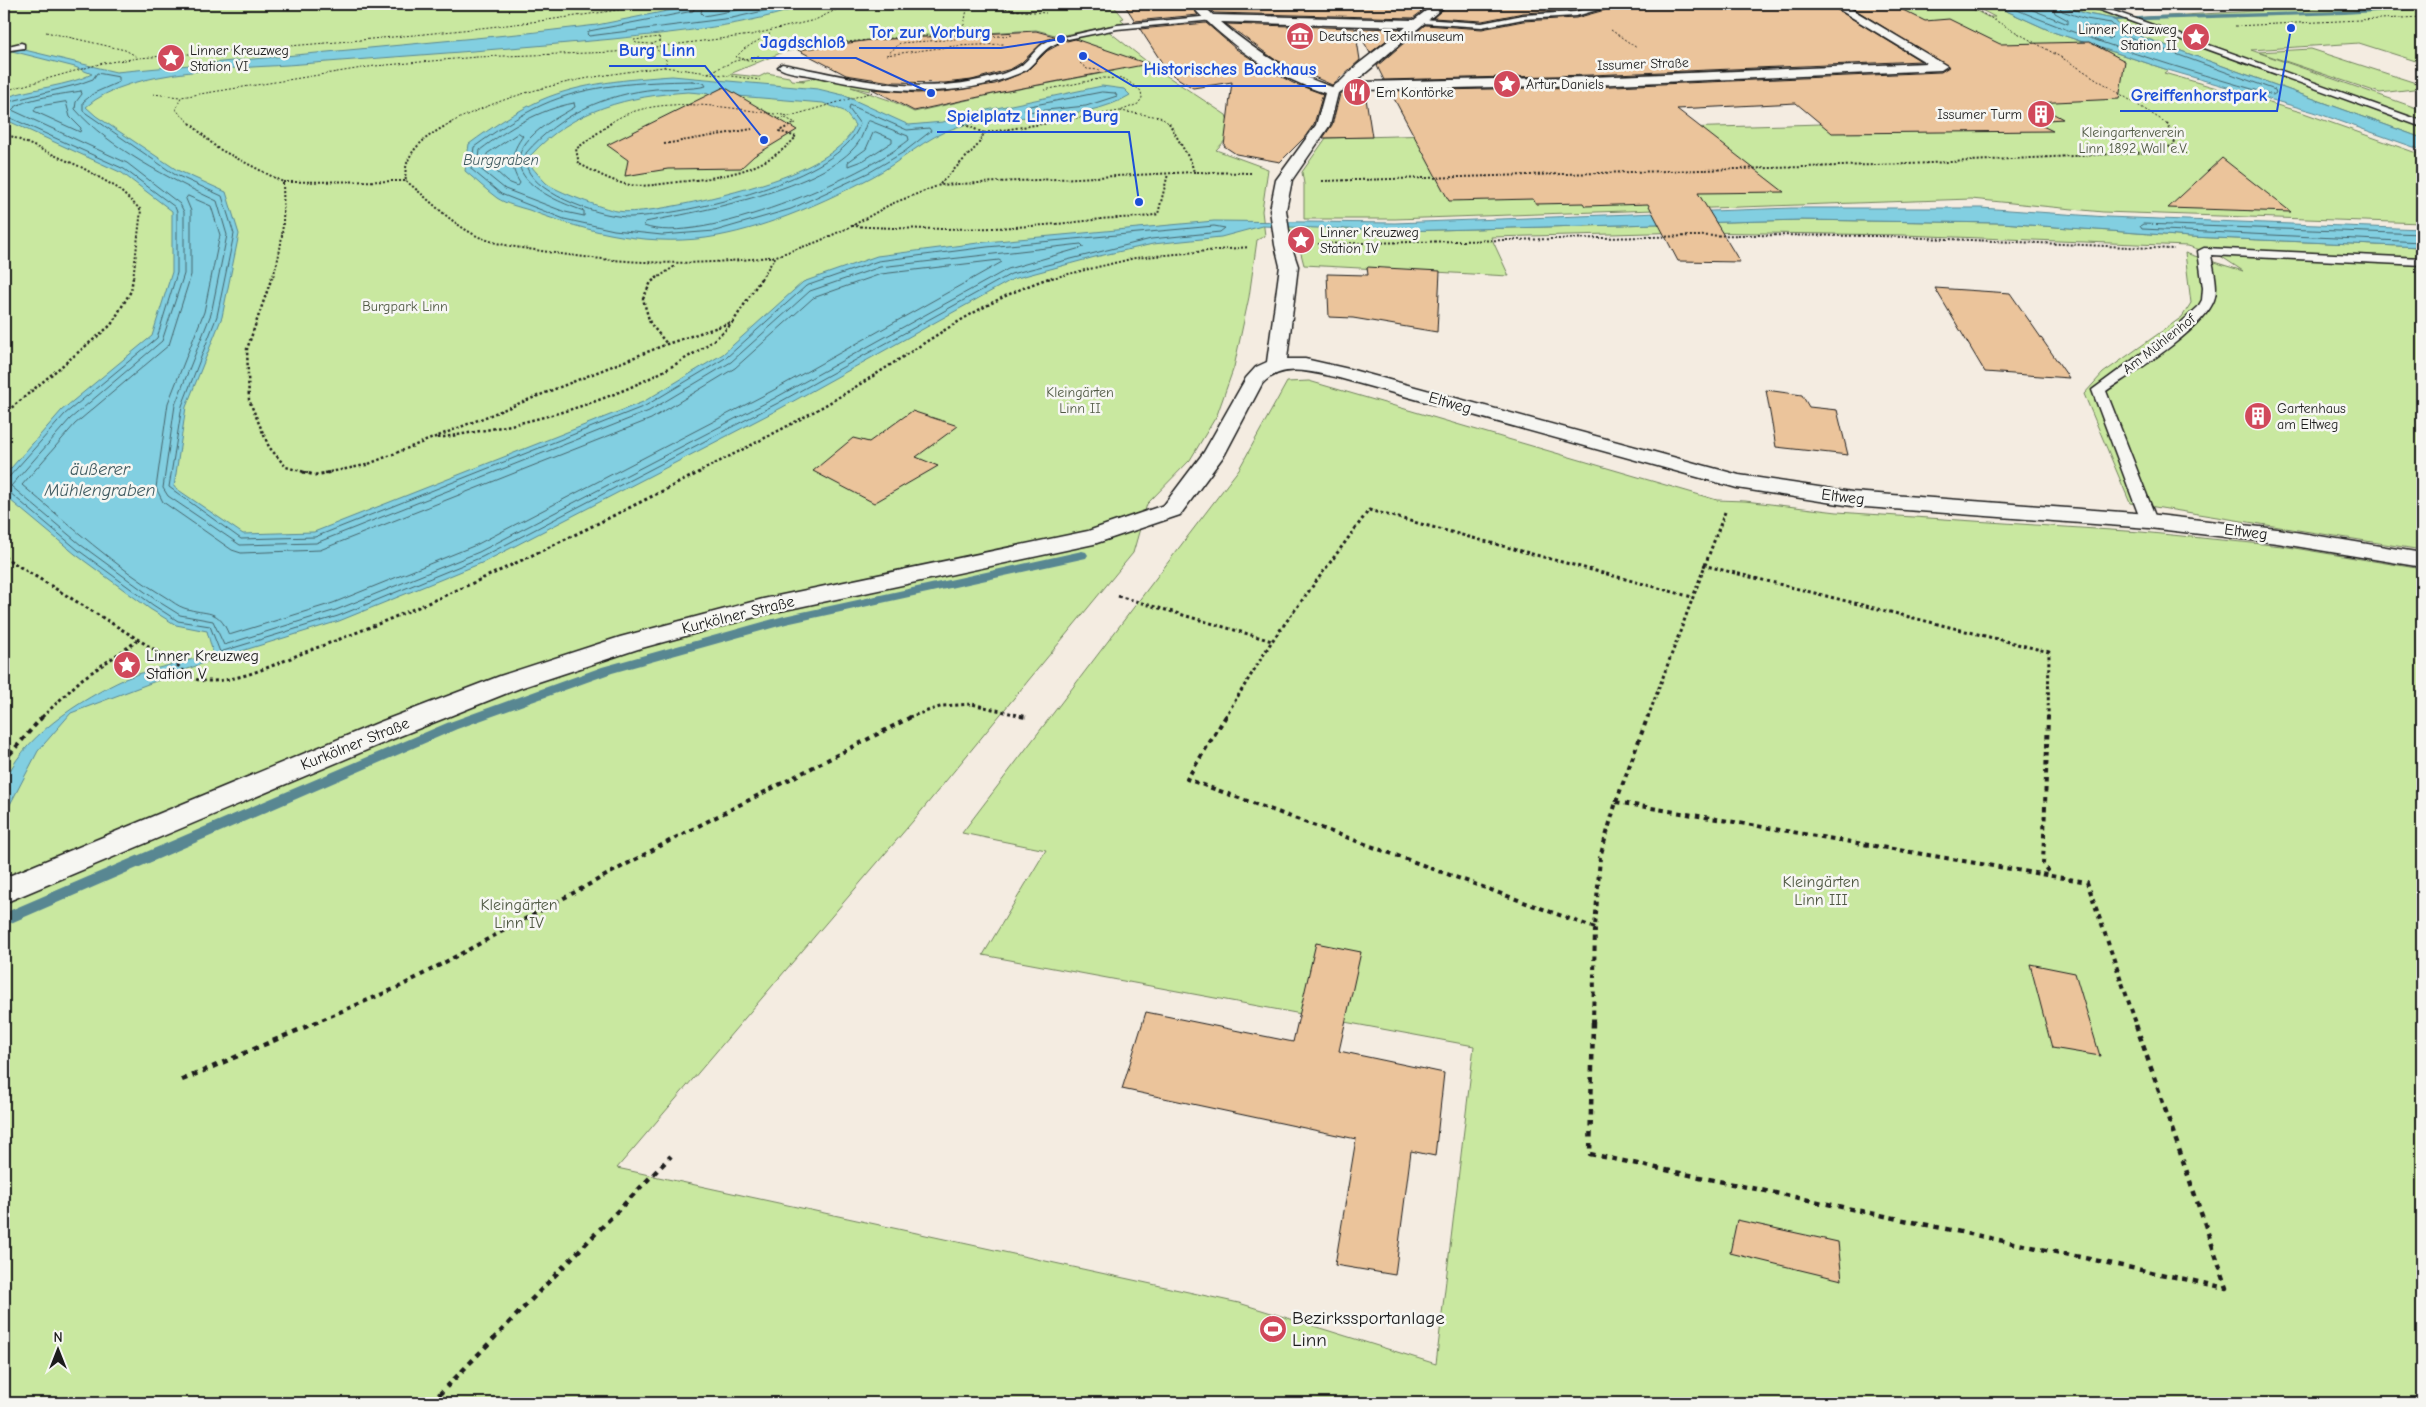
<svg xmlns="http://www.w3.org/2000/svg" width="2426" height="1407" viewBox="0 0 2426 1407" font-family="'Comic Neue',sans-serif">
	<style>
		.green { fill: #c9e8a0; stroke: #72825e }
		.water { fill: #82cfe1; stroke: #598792; fill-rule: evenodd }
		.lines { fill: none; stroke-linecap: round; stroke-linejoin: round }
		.shore { stroke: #45646b; stroke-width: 1 }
		.stream { fill: #598792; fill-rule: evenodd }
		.building { fill: #ebc49b; stroke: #1c1c1c }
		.service-casing { stroke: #1c1c1c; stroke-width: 3 }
		.minor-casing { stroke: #1c1c1c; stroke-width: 3 }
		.path-far5 { stroke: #1c1c1c; stroke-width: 1; stroke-dasharray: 2 2; stroke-linecap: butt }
		.path-far4 { stroke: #1c1c1c; stroke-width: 2; stroke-dasharray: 2 2; stroke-linecap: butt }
		.path-far3 { stroke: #1c1c1c; stroke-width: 2.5; stroke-dasharray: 2.5 2.5; stroke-linecap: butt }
		.path-far2 { stroke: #1c1c1c; stroke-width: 3; stroke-dasharray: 3 3; stroke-linecap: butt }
		.path-far1 { stroke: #1c1c1c; stroke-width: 4; stroke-dasharray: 4.5 4.5; stroke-linecap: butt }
		.path { stroke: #1c1c1c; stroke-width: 4.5; stroke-dasharray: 5.5 5.5; stroke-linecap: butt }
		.service { fill: #f6f6f2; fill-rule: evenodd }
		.minor { fill: #f6f6f2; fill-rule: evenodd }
		.path-bridge { stroke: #1c1c1c; stroke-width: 1; stroke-dasharray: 2 2; stroke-linecap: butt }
		.labels { text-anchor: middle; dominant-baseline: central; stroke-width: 5; stroke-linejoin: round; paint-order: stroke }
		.far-poi-label { font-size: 14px; fill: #1c1c1c; stroke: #f6f6f2; text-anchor: start }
		.far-street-label { font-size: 14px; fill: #1c1c1c; stroke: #f6f6f2 }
		.far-park-label { font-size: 14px; fill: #505944; stroke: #f6f6f2 }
		.far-water-label { font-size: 15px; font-style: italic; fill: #405b61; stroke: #f6f6f2 }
		.street-label { font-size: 16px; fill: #1c1c1c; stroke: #f6f6f2 }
		.poi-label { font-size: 16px; fill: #1c1c1c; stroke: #f6f6f2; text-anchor: start }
		.park-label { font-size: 16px; fill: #505944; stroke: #f6f6f2 }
		.water-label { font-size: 18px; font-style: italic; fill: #405b61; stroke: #f6f6f2 }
		.near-poi-label { font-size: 19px; fill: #1c1c1c; stroke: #f6f6f2; text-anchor: start }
		.leader { fill: none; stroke: #1d4ed8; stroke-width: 2 }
		.callout-dot { fill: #1d4ed8; stroke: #f6f6f2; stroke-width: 2 }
		.callout-label { font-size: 18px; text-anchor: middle; font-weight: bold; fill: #1d4ed8; stroke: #f6f6f2; stroke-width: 5; stroke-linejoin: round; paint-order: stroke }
	</style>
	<rect width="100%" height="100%" fill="#f4ece1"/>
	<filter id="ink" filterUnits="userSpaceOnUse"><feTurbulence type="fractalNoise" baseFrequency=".02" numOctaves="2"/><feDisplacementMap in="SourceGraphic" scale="10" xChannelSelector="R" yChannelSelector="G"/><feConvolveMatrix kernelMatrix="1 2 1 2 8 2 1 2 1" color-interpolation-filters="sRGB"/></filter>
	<g filter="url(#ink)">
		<path class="green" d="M4 4H1112L1124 18 1121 19 1124 23 1059 36 1036 30 871 40 800 49 783 52 730 74 759 77 767 73 789 77 791 80 805 81 799 80 819 77 866 86 871 88 870 91 851 87 892 101 914 112 1003 92 1114 71 1075 38 1107 30 1155 68 1226 115 1232 133 1216 150 1268 169 1262 211 1265 236 1257 240 1249 297 1234 367 1217 415 1190 460 1147 504 1133 553 913 821 617 1168 1239 1303 1436 1364 1474 1046 983 955 1046 850 962 833 1239 469 1287 382 1309 381 1717 500 1745 501 1837 512 2141 532 2282 546 2422 569V1025L2420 1065 2422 1076V1403H4Z
			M1846 4H1963L1988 17H1995L1970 4H1991L2053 32 2168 70 2164 73 2301 112 2422 155V223L2103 212 1971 199 1395 219H1304V184L1302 172 1326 138 2035 118 2039 120 2062 119 1961 69Z
			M2057 4H2081L2181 36 2131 18 2380 4H2422V63L2359 43 2251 50 2422 110V138L2123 30 2114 19 2087 14Z
			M2311 49 2422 85V88L2380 93 2258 52Z
			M1801 220 2002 223 2191 237 2422 247V550L2130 503 2084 394 2103 373 2182 317 2191 303 2185 253 2243 271 2222 257 2188 246 1903 235 1690 232 1491 237 1509 276 1304 265 1298 242 1289 230 1288 226 1400 231Z"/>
		<path class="water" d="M702 4H809C748 26 678 32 613 39 509 49 405 56 301 64 242 69 130 67 86 107L96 116 177 170 226 192 239 234 222 317 186 407 174 487 243 534 314 532 643 402 723 354 803 282 877 256 986 242 1214 221 1395 223 1791 208H1981L2107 217 2422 229V247L2191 237 2002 223 1801 220 1400 231 1262 226 1221 237 1153 244 1095 257 1013 279 781 408 484 562 339 621 209 661 71 713 38 751 4 816C4 807 2 794 4 785 18 739 83 698 125 679 153 667 185 663 213 653L207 631 176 625 150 609 75 554 4 495V476L62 410 152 336 172 272V211L122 173 4 119V99L7 97C33 88 68 86 92 74L75 67 4 49V45L116 72 528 33 597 25Z
			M1991 4H2057L2087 14 2114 19 2123 30 2422 138V150L2314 112 2168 70 2053 32Z
			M672 76 818 89 843 95 909 125 943 122 968 114 1102 86 1124 89 1130 95C1083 124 1010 111 957 127 925 137 901 162 872 177 824 202 771 226 718 236 655 248 588 233 529 210 519 207 506 204 497 198 486 190 476 180 465 171L469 144C492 127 515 112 541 100 580 83 630 79 672 76ZM688 92 823 103 844 111 855 125C848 146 818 162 798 171 767 186 648 217 617 211 604 209 555 191 546 183 541 178 536 172 531 166V155C573 109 629 96 688 92Z"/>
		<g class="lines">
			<path class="shore" d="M697 4 693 11 589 31 587 34 589 36 732 18 795 4
				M703 4 701 13 704 16 769 4
				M2003 4C2091 42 2181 69 2273 95L2276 93 2275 90 2121 34 2111 23 2086 19 2062 11 2058 4
				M2018 4 2068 24V20L2055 13 2052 4
				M2086 26 2107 29 2112 37 2110 39 2085 30 2083 27Z
				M692 81 704 83 706 86C690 90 673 88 656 89 606 94 560 114 526 153 526 157 526 164 527 168 538 196 604 218 631 217 684 215 842 180 860 124L849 109 850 105 907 130 929 128 931 131 904 152 870 172 791 209 715 231 662 235 614 230 564 219 501 194 471 169 474 147C496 131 518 116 542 105 588 84 642 82 692 81Z
				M81 91 82 94 76 102 75 109C109 148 170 179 217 201L227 235 211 314 175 405 163 488 168 496 240 545 316 543 649 411 731 362 810 291 880 267 1081 244 1084 247 1008 269 775 398 479 552 336 610 224 645 213 621 180 615 156 600 81 545 11 486 70 419 162 341 184 274V212L180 204 127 163 12 110C21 98 66 94 81 91Z
				M1102 92 1115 93 1117 96 1086 106 1026 112 1024 110 1026 107Z
				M66 102 70 117 81 128 80 132 34 111 36 107Z
				M4 103 79 84 93 79 97 73 119 77V82L94 93 83 102V111L174 174 222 196 234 234 217 316 182 406 169 487 241 539 315 537 645 406 727 357 806 286 878 261 987 247 1214 226 1225 228 1220 232 1151 239 1011 274 778 403 482 557 338 616 220 652 210 626 178 621 153 605 78 550 9 492 4 491
				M574 103 575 107C560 116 542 125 530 138 494 176 555 201 584 211V216L565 212 505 189 478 167 480 150C509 128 538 110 574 103Z
				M4 115 124 169 175 207 177 212V273L157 338 65 414 9 477 4 479
				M870 121 908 136 909 140C863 177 701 247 644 226L645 222C698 212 826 188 858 143 862 138 864 129 867 122Z
				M876 132 892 139V142L864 160 848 166V162L866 149 873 133Z
				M519 133 523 136C511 152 509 166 520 183L518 186 508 182 486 162 487 154Z
				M188 196 211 206 220 235 204 312 168 403 156 488 163 502 232 550 241 553 320 550 651 419 735 368 813 298 881 274 999 260 1002 262 772 391 476 545 333 603 229 635C218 607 208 616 184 608 178 606 173 602 167 598 115 567 69 524 22 485L75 424 169 345 191 275V211L186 199Z
				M2422 234 2143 224 2140 226 2142 229 2422 242"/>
			<path class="stream" d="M2422 5V9L2345 14 2114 21 2111 19 2152 16 2345 11Z
				M1082 551 1086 552 1088 555 1086 558 786 624 612 673 457 729 4 926V913L447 723 602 667 784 616Z"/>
		</g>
		<path class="building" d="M1124 4H1189L1198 15 1135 21Z
			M1204 4 1276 6 1275 4H1432L1413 18 1214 13Z
			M1449 4H1595L1575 10 1523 13 1482 21 1433 18Z
			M1605 4H1828L1921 61 1591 75 1384 80 1377 66 1425 25 1482 29 1523 21 1576 18 1605 10 1607 5Z
			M1846 4H1891L1925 21 1949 19 2000 44 2089 42 2125 61 2119 99 2034 103 2063 119 2032 121 2053 131 1832 133 1796 103 1677 109 1784 192 1698 193 1740 262 1678 261 1648 204 1585 206 1583 203 1536 204 1533 199 1449 201 1390 91 1591 87 1941 72 1949 67Z
			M1206 23 1236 49 1264 67 1293 83 1323 94 1314 124 1304 138 1280 162 1236 154 1224 146 1232 82 1193 88 1168 72 1140 29Z
			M1226 24 1355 28 1360 60 1332 85 1274 59Z
			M1356 28 1401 29 1370 53Z
			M1036 31 1058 37 1063 36V39L1067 41 1075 39 1148 64 1002 92 914 111 872 89 917 93 943 92 995 84 1027 71 1047 51 1058 45 1060 40 1053 37 1044 41 1021 63 1011 69 972 80 944 83 891 82 846 75 798 50 871 40Z
			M724 87 797 130 754 156 741 168 668 169 625 176 628 160 607 145Z
			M1348 90 1365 92 1372 137 1323 138 1332 125 1340 94Z
			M2222 158 2291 212 2168 208Z
			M1367 267 1440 271 1437 332 1353 318 1329 317 1327 274 1368 275Z
			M1935 288 2010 293 2069 378 1985 372Z
			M1766 390 1802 395 1809 407 1837 410 1848 455 1776 447Z
			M912 411 958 426 916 457 938 466 874 503 813 471 853 438 869 442Z
			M1316 943 1361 952 1339 1051 1444 1073 1435 1156 1411 1151 1395 1275 1335 1265 1356 1139 1122 1089 1146 1012 1293 1042Z
			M2030 964 2075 973 2100 1056 2052 1048Z
			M1737 1220 1838 1242 1842 1280 1730 1253Z"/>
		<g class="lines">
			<g class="service-casing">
				<path id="service" d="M1601 4 1605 6 1604 8 1576 16 1523 19 1482 27 1422 23 1418 21 1422 19 1482 23 1523 15 1575 12Z
					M2083 4H2094L2422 121V127Z
					M1211 16 1215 18 1214 20 1117 29 1068 39 1064 37 1117 25Z
					M1054 39 1058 41 1057 43C1039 50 1036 66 1020 73 953 101 882 92 814 76 803 74 786 73 778 67L782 64C860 79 921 99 1002 74 1010 71 1019 69 1025 62 1036 52 1039 43 1054 39Z
					M21 43 24 44V48L4 51V47Z
					M2204 248 2422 258V265L2211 255C2213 268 2219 287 2214 300 2204 329 2133 373 2106 391L2157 521 2149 526 2141 521 2092 390 2172 331 2198 307 2202 300 2203 288 2198 251Z"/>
			</g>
			<g class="minor-casing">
				<path id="minor" d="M1191 4H1202L1213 15 1414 20 1435 4H1447L1356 81 1362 82 1591 77 1927 63 1830 4H1843L1947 66 1941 70 1591 85 1362 90 1348 88 1338 93 1330 125 1292 180 1286 210 1291 245 1298 266 1287 359H1305L1349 369 1739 475 1852 492 2149 514 2277 529 2422 553V567L2277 543 2149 528 1852 506 1737 488 1339 378C1312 372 1282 362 1262 384L1225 454 1180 515 1094 544 766 614 638 649 520 688 400 736 4 903V878L380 722 500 676 620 637 763 599 1088 531 1164 505 1204 452 1246 378 1256 367 1267 362 1280 266 1275 245 1270 210 1276 180 1316 125 1325 93C1282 79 1245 56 1212 26 1205 19 1196 12 1191 4ZM1221 22 1406 27 1357 65 1341 81 1332 87C1290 73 1254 51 1221 22Z"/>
			</g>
			<path class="path-far5" d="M990 4 1012 10 1046 13
				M1966 4 2071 63 2168 124
				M2235 26 2422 17
				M1611 30 1637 48
				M46 32 125 50 138 57
				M659 37 660 41 652 44 636 43 634 40Z
				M822 44 953 33 964 25 968 4
				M886 55 955 46 1004 44
				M887 55 900 43 1014 35
				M756 62 736 57 744 49 771 33
				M1080 63 1087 69 1100 70
				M664 67 760 80
				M708 73 735 61 759 56
				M1044 90 1104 78 1125 79 1141 91 1142 98 1138 104 1120 111 1160 117 1170 124
				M4 91 103 63 139 58C311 44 483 33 654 4
				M153 94 180 97
				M949 117 964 124
				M785 118 796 123 794 124
				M779 119 794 115
				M191 124 176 110 181 97 375 66 477 57 615 52 751 35 815 20 848 4
				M448 124C521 87 585 77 664 67L667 61 652 44
				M609 124C655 90 738 110 790 116
				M1040 124 1120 111"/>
			<path class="path-far4" d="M190 123 217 148 283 182C284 216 284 246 272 279
				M611 123 576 149 579 164C594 171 608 180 625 184 642 188 660 184 678 182 723 177 764 172 796 137L779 131 795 123
				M1169 123 1191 162 1194 172
				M4 133 81 167 116 187 141 210 133 279
				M984 133 1048 123
				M664 144 752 129
				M406 181C429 199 448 221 475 235 497 246 524 248 548 252 624 264 699 267 775 256
				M1322 181 1909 164 2155 152 2174 145 2175 140 2167 123
				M283 182 406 181C401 152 428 135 451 123
				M940 184 978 145 984 133 961 123
				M852 226C935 231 1018 230 1101 219 1120 217 1139 219 1158 214L1168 174
				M1318 244 1743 235 1880 236 2174 249
				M656 279 675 266
				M761 279 776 256 817 242 852 226 891 204 940 185 1194 172 1251 173
				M1048 279 1135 258 1249 247"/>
			<path class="path-far3" d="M272 277 247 349 249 400 269 447 286 467 308 473
				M658 277 651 282 643 299 650 323 667 344
				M4 414 111 325 131 291 133 277
				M438 438C524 425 606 406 681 361 700 350 718 339 733 322
				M325 473 366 465 667 344 733 322 762 277
				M697 473C751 445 806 418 857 386 921 347 980 301 1052 277"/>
			<path class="path-far2" d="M303 472 315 475 332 472
				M4 557 173 661C184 671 191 681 207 681 241 682 277 663 308 651 442 602 572 537 700 472
				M1703 565 2049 652 2048 717
				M1118 596 1272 641
				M42 717 82 679 137 641
				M909 717 943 706 972 704 1026 717
				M1225 717 1272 641 1369 510 1692 597
				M1648 717 1725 512"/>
			<path class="path-far1" d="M1020 716 1026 717
				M1226 716 1187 779 1595 928
				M2048 716 2043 865 2051 875
				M4 761 43 716
				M1616 802 2087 882 2136 1023
				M1616 802 1648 716
				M314 1023 401 986 675 838 913 716
				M1593 1023 1595 928 1600 857 1616 802"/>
			<path class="path" d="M1593 1022 1590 1154 2227 1288 2135 1022
				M182 1080 317 1022
				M431 1403 671 1156"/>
			<use href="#service" class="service"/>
			<use href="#minor" class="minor"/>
			<path class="path-bridge" d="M794 115 873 92"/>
		</g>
	</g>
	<defs>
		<g id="museum-disc" transform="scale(1.4375)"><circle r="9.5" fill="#d1495b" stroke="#f6f6f2"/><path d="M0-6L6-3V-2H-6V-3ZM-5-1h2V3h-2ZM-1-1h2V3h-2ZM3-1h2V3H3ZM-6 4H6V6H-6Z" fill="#fff"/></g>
		<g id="sight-disc" transform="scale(1.4375)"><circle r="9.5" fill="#d1495b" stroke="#f6f6f2"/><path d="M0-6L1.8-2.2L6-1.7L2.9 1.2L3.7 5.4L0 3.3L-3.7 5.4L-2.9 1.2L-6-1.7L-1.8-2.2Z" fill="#fff"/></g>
		<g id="restaurant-disc" transform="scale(1.4375)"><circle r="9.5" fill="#d1495b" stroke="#f6f6f2"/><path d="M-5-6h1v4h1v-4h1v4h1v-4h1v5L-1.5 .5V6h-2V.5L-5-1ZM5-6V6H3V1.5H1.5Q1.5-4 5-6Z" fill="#fff"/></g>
		<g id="building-disc" transform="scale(1.4375)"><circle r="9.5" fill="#d1495b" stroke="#f6f6f2"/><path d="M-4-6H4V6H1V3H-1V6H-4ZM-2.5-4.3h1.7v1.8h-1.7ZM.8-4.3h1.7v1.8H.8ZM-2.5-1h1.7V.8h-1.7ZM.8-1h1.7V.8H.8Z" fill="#fff"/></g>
		<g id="stadium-disc" transform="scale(1.4375)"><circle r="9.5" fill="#d1495b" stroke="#f6f6f2"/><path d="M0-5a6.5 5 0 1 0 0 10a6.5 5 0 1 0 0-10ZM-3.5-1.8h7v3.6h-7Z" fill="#fff"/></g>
	</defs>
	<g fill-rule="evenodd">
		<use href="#museum-disc" x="1300" y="36"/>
		<use href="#sight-disc" x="2196" y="37"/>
		<use href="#sight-disc" x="171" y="58"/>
		<use href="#sight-disc" x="1507" y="84"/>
		<use href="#restaurant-disc" x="1357" y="92"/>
		<use href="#building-disc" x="2041" y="114"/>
		<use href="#sight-disc" x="1301" y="240"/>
		<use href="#building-disc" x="2258" y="416"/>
		<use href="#sight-disc" x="127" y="665"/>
		<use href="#stadium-disc" x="1273" y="1329"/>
	</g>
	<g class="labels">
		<g class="far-poi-label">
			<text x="2177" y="29" text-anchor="end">Linner Kreuzweg<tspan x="2177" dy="16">Station II</tspan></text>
			<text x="1319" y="36">Deutsches Textilmuseum</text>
			<text x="190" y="50">Linner Kreuzweg<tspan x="190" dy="16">Station VI</tspan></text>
			<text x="1526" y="84">Artur Daniels</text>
			<text x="1376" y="92">Em Kontörke</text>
			<text x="2022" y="114" text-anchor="end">Issumer Turm</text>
			<text x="1320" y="232">Linner Kreuzweg<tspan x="1320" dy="16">Station IV</tspan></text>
			<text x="2277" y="408">Gartenhaus<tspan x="2277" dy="16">am Eltweg</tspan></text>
		</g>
		<g class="far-street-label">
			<text transform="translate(1643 64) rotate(-2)">Issumer Straße</text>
			<text transform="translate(2159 344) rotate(-38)">Am Mühlenhof</text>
		</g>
		<g class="far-park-label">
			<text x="2133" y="132">Kleingartenverein<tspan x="2133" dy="16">Linn 1892 Wall e.V.</tspan></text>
			<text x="405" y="306">Burgpark Linn</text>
			<text x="1080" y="392">Kleingärten<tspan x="1080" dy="16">Linn II</tspan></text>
		</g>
		<g class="far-water-label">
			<text x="501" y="160">Burggraben</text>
		</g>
		<g class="street-label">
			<text transform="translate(1450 403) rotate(16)">Eltweg</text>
			<text transform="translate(1843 497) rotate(7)">Eltweg</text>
			<text transform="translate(2246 532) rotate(7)">Eltweg</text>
			<text transform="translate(738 615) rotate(-14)">Kurkölner Straße</text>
			<text transform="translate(355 744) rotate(-22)">Kurkölner Straße</text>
		</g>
		<g class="poi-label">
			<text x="146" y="656">Linner Kreuzweg<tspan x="146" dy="18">Station V</tspan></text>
		</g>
		<g class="park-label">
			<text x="1821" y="882">Kleingärten<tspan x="1821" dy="18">Linn III</tspan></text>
			<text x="519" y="905">Kleingärten<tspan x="519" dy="18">Linn IV</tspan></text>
		</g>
		<g class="water-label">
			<text x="100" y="469">äußerer<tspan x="100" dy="21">Mühlengraben</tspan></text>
		</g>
		<g class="near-poi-label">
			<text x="1292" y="1318">Bezirkssportanlage<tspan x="1292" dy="22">Linn</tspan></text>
		</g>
	</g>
	<path class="leader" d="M1061 39L1001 48H859M931 93L856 58H751M764 140L705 66H609M1083 56L1133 86H1326M2291 28L2277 111H2120M1139 202L1129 132H937"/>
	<g class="callout-dot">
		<circle cx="1061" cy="39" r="5"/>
		<circle cx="931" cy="93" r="5"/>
		<circle cx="764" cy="140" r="5"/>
		<circle cx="1083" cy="56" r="5"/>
		<circle cx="2291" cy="28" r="5"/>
		<circle cx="1139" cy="202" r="5"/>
	</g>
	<g class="callout-label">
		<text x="930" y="38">Tor zur Vorburg</text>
		<text x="803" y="48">Jagdschloß</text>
		<text x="657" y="56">Burg Linn</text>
		<text x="1230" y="75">Historisches Backhaus</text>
		<text x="2199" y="101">Greiffenhorstpark</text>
		<text x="1033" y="122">Spielplatz Linner Burg</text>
	</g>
	<rect width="2426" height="1407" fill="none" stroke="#f6f6f2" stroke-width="20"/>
	<rect x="10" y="10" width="2406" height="1387" fill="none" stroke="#1c1c1c" stroke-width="2" filter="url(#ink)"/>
	<g transform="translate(58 1350)" stroke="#f6f6f2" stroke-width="4" paint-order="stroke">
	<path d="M0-4L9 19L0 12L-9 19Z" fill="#1c1c1c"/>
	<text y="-8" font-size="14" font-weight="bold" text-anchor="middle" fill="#1c1c1c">N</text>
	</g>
</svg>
